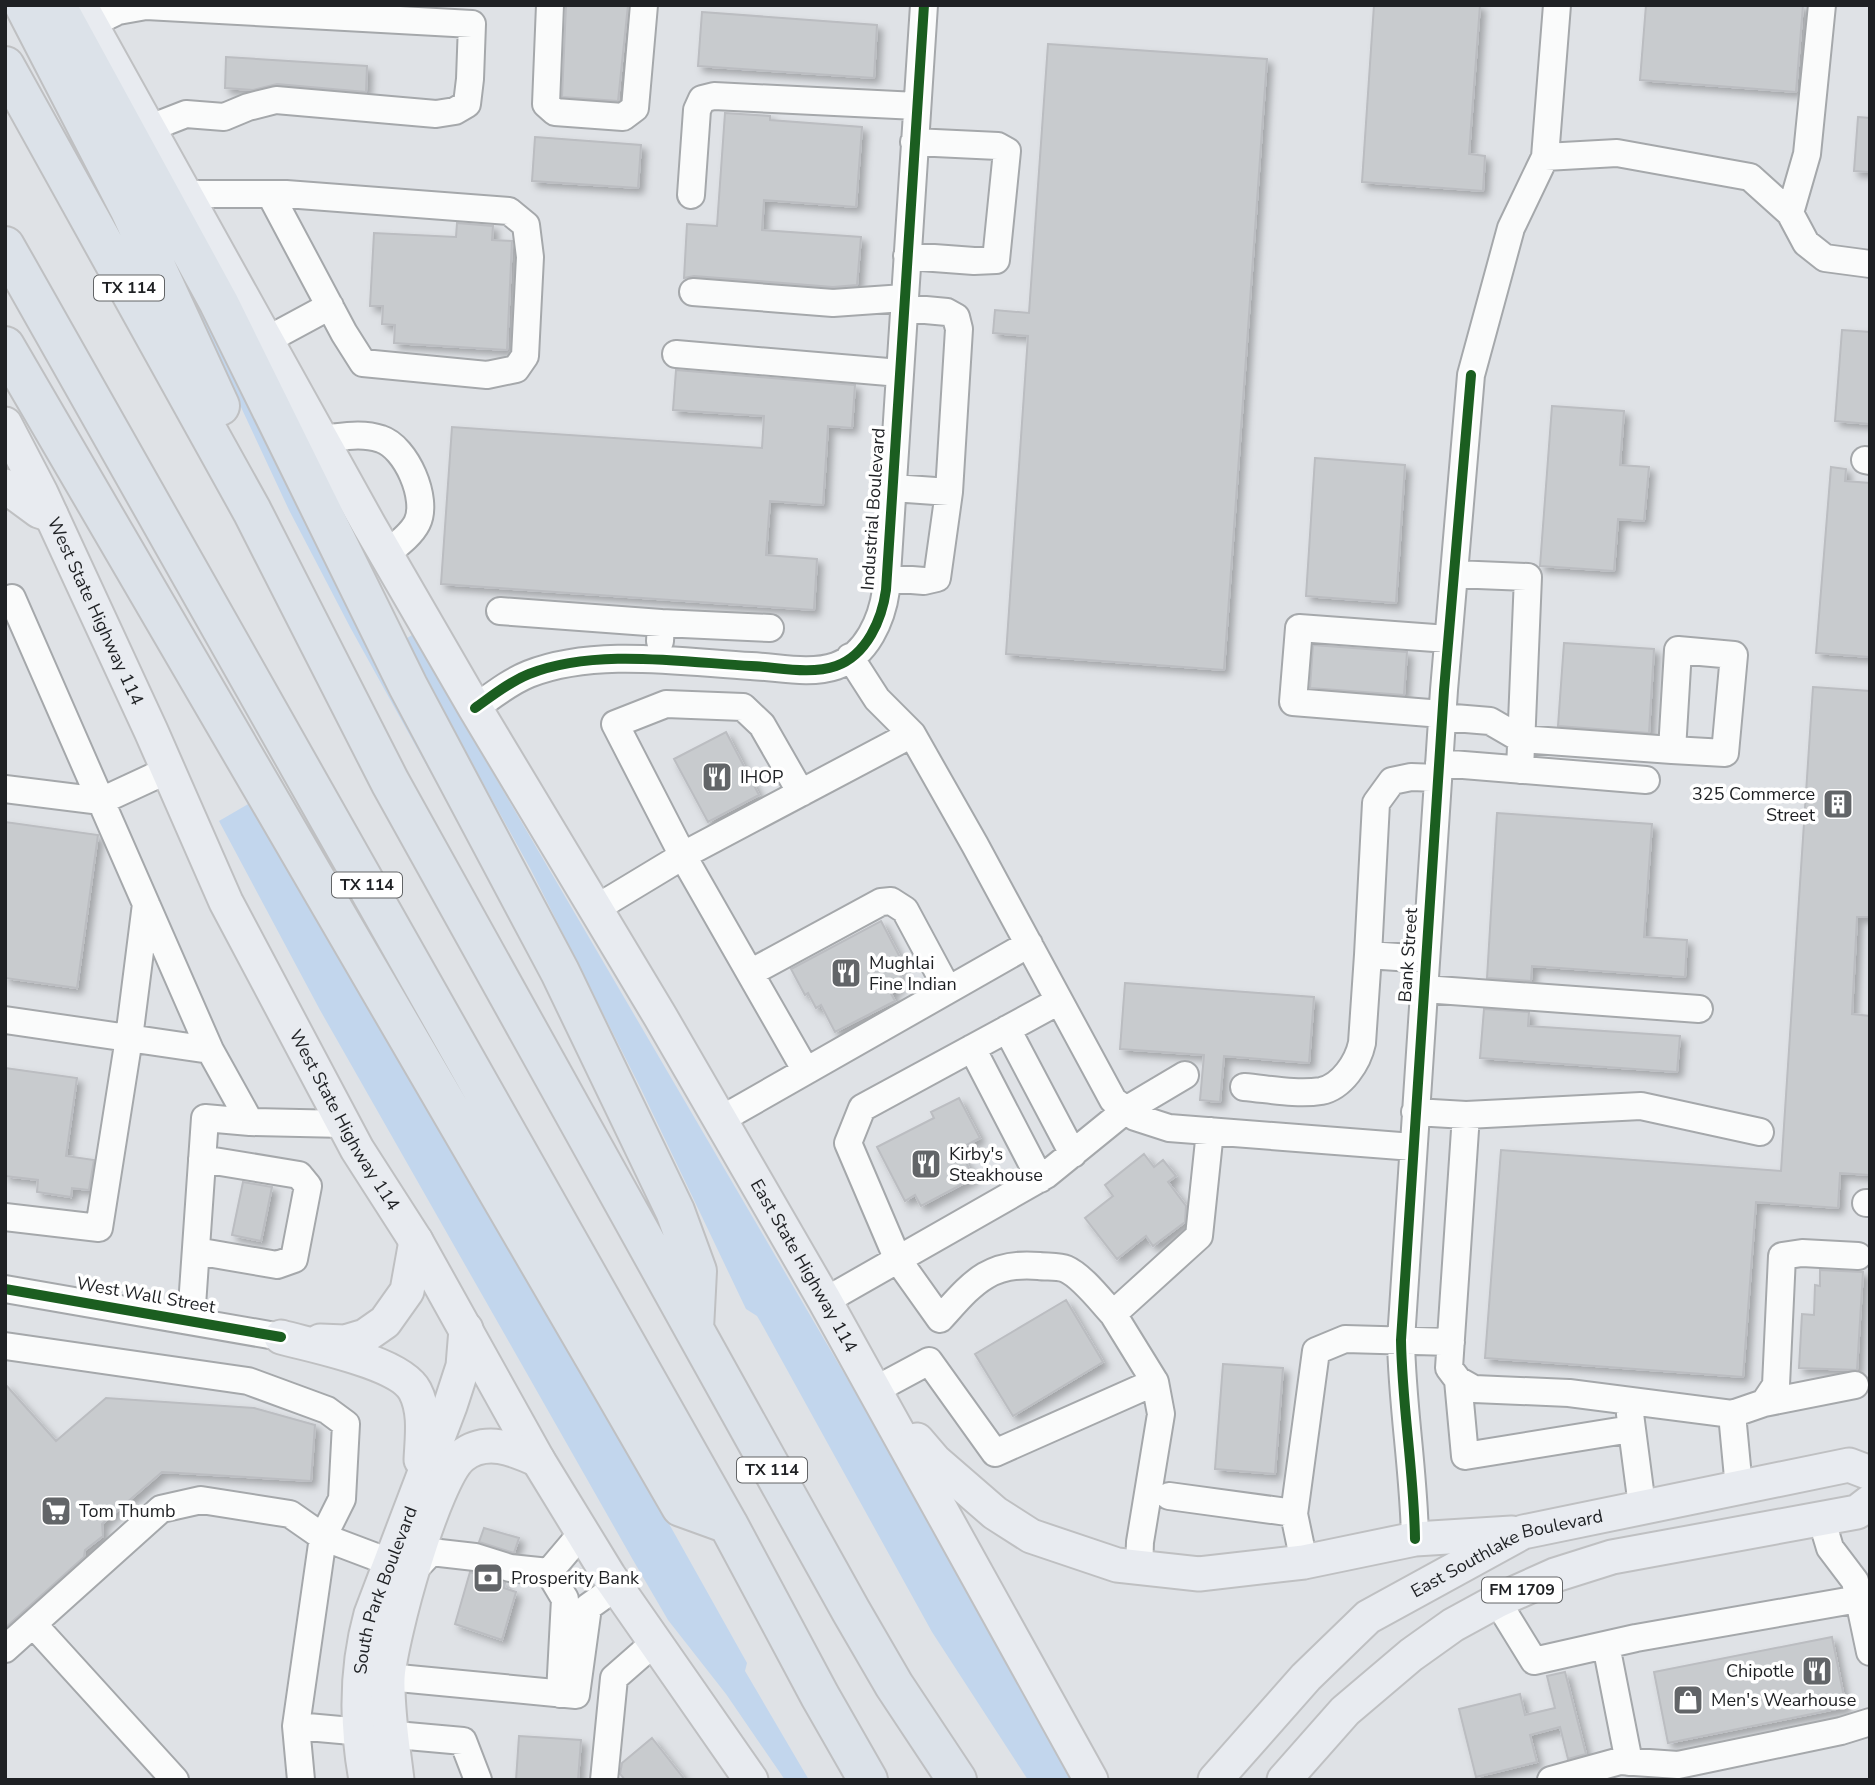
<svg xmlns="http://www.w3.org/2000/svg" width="1875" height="1785" viewBox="0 0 1875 1785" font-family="'Nunito Sans',sans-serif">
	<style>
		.green { fill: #c2d6ed }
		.building { fill: #c8cbce; stroke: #bbbdc1; stroke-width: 2; filter: url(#shadow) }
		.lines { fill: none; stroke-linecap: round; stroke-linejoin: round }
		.minor-casing { stroke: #a5a8ab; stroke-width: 30 }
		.major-casing { stroke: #bfc0c2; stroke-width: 37 }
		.highway-casing { stroke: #bfc0c2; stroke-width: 42 }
		.minor { stroke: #fafbfb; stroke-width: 26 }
		.major { stroke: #e8ebf0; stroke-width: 33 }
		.highway { stroke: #dce2e9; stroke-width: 38 }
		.cycleway-casing { stroke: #fff; stroke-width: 15 }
		.cycleway { stroke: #1b5e20; stroke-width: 10 }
		.labels { text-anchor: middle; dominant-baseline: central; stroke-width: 7; stroke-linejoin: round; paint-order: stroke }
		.shield { fill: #fff; stroke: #626466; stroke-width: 2 }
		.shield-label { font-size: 16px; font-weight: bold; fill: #1f2124 }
		.street-label { font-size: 18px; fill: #1f2124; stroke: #fff }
		.poi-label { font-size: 18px; fill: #1f2124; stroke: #fff; text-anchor: start }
	</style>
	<defs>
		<filter id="shadow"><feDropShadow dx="5" dy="5" stdDeviation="3.5" flood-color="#0004"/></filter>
	</defs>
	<rect width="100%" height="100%" fill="#dfe2e6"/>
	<path class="green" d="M156 201 538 967 350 627 289 510 161 236Z
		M412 635 1068 1756 1078 1780H1028L932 1632 760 1321 757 1316 746 1309 641 1089 531 870 404 640Z
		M250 803 561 1331 747 1663 745 1671 809 1780H785L726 1694 668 1620 633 1560 320 1010 219 821Z"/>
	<path class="building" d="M566 5H628L618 101 562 97Z
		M1374 5H1480L1469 154 1485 156 1483 191 1362 182Z
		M1646 5H1803L1796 92 1640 80Z
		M702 12 877 25 874 78 698 66Z
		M1048 44 1267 59 1224 670 1006 654 1028 336 993 333 995 310 1029 313Z
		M226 57 367 66 366 92 277 84 253 90 225 88Z
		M725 113 770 116V120L862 127 856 207 764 200 762 230 861 237 857 285 833 287 694 276 684 278 687 224 717 226Z
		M1858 117 1870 118V172L1854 171Z
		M535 137 641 145 638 188 532 181Z
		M457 223 493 226 492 240 512 241 507 350 394 343 395 325 382 324 383 306H370L374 233 456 237Z
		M1842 330 1870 332V424L1835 421Z
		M676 370 855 385 852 428 828 426 823 505 770 501 766 555 817 559 814 610 441 584 452 427 762 448 764 416 673 410Z
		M1552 406 1624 411 1620 465 1649 467 1644 521 1618 519 1614 571 1540 566Z
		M1315 458 1405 465 1396 603 1306 596Z
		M1831 467 1846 469 1845 481 1870 483V657L1816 653Z
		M1564 643 1654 649 1649 733 1558 726Z
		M1313 645 1407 652 1404 695 1310 688Z
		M1813 687 1870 691V917H1857L1852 1014 1870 1016V1175L1840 1173 1838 1208 1756 1202 1743 1377 1485 1358 1501 1150 1781 1171Z
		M726 732 759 795 708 822 674 759Z
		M1497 813 1652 824 1644 937 1687 940 1685 977 1532 966 1531 981 1487 978Z
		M5 822 98 835 77 988 5 978Z
		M881 921 904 965 896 969 901 977 896 980 900 987 890 992 895 1001 835 1032 821 1005 816 1008 808 993 805 995 791 969Z
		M1125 983 1314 997 1309 1063 1224 1056 1220 1102 1200 1100 1204 1055 1120 1049Z
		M1484 1009 1529 1012 1528 1026 1680 1036 1677 1072 1480 1058Z
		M5 1068 77 1078 66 1156 94 1160 89 1190 72 1188 71 1197 37 1192 38 1180 5 1176Z
		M959 1098 980 1138 959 1149 974 1178 921 1206 915 1195 905 1201 877 1147 934 1118 931 1112Z
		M1144 1154 1154 1167 1163 1160 1176 1176 1168 1182 1186 1206 1185 1222 1153 1246 1146 1236 1117 1259 1085 1218 1113 1196 1105 1185Z
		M243 1182 272 1187 261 1241 232 1235Z
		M1820 1270 1863 1272 1857 1370 1799 1368 1802 1314 1814 1315 1815 1285 1820 1286Z
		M1066 1300 1103 1362 1013 1416 975 1354Z
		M1223 1364 1283 1368 1275 1474 1215 1469Z
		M5 1384 56 1441 106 1398 254 1408 315 1425 311 1481 162 1472 102 1524 103 1536 85 1550 84 1557 5 1628Z
		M484 1528 519 1538 514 1553 479 1542Z
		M470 1572 505 1583 504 1588 516 1592 502 1640 455 1624Z
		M1832 1637 1846 1707 1668 1743 1654 1672Z
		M1565 1672 1586 1754 1568 1759 1560 1727 1530 1735 1537 1762 1476 1777 1459 1709 1520 1694 1525 1715 1555 1708 1547 1676Z
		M519 1736 581 1740 578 1780H516Z
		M652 1738 685 1780H625L620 1774 622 1763Z"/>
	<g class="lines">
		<g class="minor-casing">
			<path id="minor" d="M550 5 546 104 555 112 623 117 635 108 644 5
				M91 24 118 11 146 6 472 24 470 79 467 104 455 111 436 114 276 100 248 107 224 117 186 114 150 128
				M1545 157 1557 5
				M186 194H286L509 211 526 225 530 257 525 356 516 369 487 375 363 363 344 333 270 194
				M691 195 697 110 702 99 714 96 917 106
				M1790 213 1807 154 1822 5
				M907 256 974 261 996 260 1007 151 998 146 914 142
				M693 292 833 303 904 298
				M267 340 330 306
				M676 354 900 373
				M321 439C342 437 361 432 381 439 406 447 429 499 417 523 411 535 397 545 386 554
				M1865 460 1870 461
				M893 488 949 492
				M1454 574 1528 577 1520 770
				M887 578 924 581 937 578 949 492 959 329 956 317 947 312 904 308
				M5 601 12 598 210 1050
				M500 611 661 623
				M660 641 661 623 770 628
				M850 657 877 699 912 734 975 845 1113 1100 1135 1117 1169 1128 1413 1147
				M475 708C492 696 509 682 529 674 595 648 682 662 751 666 777 667 810 675 836 666 867 655 882 619 886 590L924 5
				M1442 714 1293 702 1299 628 1448 639
				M1442 717 1490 721 1521 739 1672 750 1678 650 1734 655 1725 753 1672 750
				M1439 763 1646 780
				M5 789 101 801 168 770
				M801 793 762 725 743 707 666 704 615 724 683 856 806 1071
				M595 909 691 851 912 734
				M1368 955 1376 803 1392 781 1411 777 1438 778
				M750 973 881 902 891 901 905 910 948 990
				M1424 989 1699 1009
				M1059 1001 862 1108 848 1143 898 1260 940 1319C971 1285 988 1261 1039 1266 1047 1267 1059 1266 1066 1269 1082 1276 1101 1301 1113 1314
				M5 1020 210 1050 250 1122 205 1118 191 1320
				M1007 1029 1073 1154
				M972 1048 1040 1179
				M1244 1087C1268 1089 1297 1095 1321 1091 1342 1087 1358 1062 1362 1043L1368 955 1426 959
				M1415 1112 1466 1115 1641 1106 1760 1132
				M1466 1115 1449 1368 1458 1380 1474 1389 1569 1393 1732 1414 1739 1488
				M720 1120 1029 944
				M250 1122 345 1124
				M1866 1203H1870
				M5 1217 99 1228 129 1038 146 904
				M196 1251 277 1265 294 1259 308 1186 299 1175 202 1159
				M5 1289 281 1337
				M825 1301 1046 1175 1126 1110 1185 1075
				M5 1346 248 1381 327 1410 346 1424 342 1499 323 1537 296 1726 463 1741 478 1780
				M1458 1380 1465 1456 1631 1429
				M875 1390 929 1361 995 1453 1155 1382
				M1764 1403 1855 1385
				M1630 1414 1642 1506
				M1732 1414 1764 1403 1776 1385 1782 1256 1802 1253 1858 1256
				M1169 1496 1294 1513
				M1821 1518 1830 1548 1855 1581 1870 1652
				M1415 1539C1414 1472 1402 1406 1401 1340L1444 690 1471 375 1511 228 1545 157 1617 153 1750 177 1790 213 1806 243 1825 258 1870 264
				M1304 1562 1294 1514 1316 1351 1345 1339 1451 1342
				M1139 1568 1140 1542 1161 1414 1155 1382 1113 1314 1199 1236 1210 1131
				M1497 1601 1534 1661 1636 1638 1870 1597
				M33 1624 175 1780
				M1606 1645 1629 1762
				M5 1649 161 1509 201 1500 290 1514 323 1537 413 1571 431 1552 475 1557 510 1568 549 1572
				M388 1677 576 1695 588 1607 616 1587
				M560 1694 565 1599 549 1572 582 1533
				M296 1726 301 1780
				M604 1780 614 1678 654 1643
				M1551 1780 1620 1761 1678 1765 1841 1731 1870 1722"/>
		</g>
		<g class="major-casing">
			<g id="major">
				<path id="s1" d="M80 5 369 525 475 708 660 1016 825 1301 1091 1780"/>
				<path id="s2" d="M5 424 41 493 151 731 226 902 357 1149 416 1241 538 1460 609 1576 751 1780"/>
				<path d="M5 486 39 511 51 515"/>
				<path d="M281 1337C313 1346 400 1362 415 1391 426 1412 422 1438 421 1460"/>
				<path d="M320 1341 345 1342 365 1336 385 1322 407 1291 416 1241"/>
				<path d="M917 1440 935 1461 995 1513 1031 1536 1117 1565 1199 1574 1304 1562 1415 1539 1512 1533"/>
				<path id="s3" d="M366 1780C356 1725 356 1668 371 1614L450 1406 463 1366 466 1329"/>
				<path d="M397 1780C393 1746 387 1712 388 1678 390 1639 434 1478 462 1456 486 1437 514 1449 538 1460"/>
				<path id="s4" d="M1215 1780 1306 1677 1368 1617 1523 1532 1849 1465 1870 1473"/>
				<path d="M1284 1780 1345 1711 1411 1655 1453 1625 1497 1601 1555 1575 1612 1557 1857 1512 1870 1502"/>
			</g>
		</g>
		<g class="highway-casing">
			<path id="highway" d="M24 5 130 210 220 406
				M59 5V10L219 303 408 686 560 972 675 1211 697 1271 694 1329
				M5 66 252 511 390 782 694 1329 851 1611 894 1685 957 1780
				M5 246 728 1524 820 1696 868 1780
				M5 346 615 1393 681 1507 728 1524"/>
		</g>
		<use href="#minor" class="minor"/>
		<use href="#major" class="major"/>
		<use href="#highway" class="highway"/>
		<g class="cycleway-casing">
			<path id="cycleway" d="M475 708C492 696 509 682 529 674 595 648 682 662 751 666 777 667 810 675 836 666 867 655 882 619 886 590L924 5
				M5 1289 281 1337
				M1415 1539C1414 1472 1402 1406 1401 1340L1444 690 1471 375"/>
		</g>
		<use href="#cycleway" class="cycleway"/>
	</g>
	<defs>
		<g id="restaurant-square" transform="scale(1.575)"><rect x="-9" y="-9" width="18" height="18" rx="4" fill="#626568" stroke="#fff"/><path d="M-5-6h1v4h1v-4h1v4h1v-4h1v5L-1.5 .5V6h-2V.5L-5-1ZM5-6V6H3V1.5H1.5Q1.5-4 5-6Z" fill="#fff"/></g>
		<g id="building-square" transform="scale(1.575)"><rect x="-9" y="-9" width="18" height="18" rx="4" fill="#626568" stroke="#fff"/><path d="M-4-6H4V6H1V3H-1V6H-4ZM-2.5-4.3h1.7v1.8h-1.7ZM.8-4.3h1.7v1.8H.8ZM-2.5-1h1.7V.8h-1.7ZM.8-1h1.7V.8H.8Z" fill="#fff"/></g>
		<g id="supermarket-square" transform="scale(1.575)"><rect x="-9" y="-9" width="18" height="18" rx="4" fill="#626568" stroke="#fff"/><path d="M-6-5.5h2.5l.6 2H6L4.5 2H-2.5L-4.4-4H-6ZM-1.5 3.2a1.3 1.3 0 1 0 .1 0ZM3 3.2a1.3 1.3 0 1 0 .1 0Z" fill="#fff"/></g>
		<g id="bank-square" transform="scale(1.575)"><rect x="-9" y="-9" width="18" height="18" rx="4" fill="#626568" stroke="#fff"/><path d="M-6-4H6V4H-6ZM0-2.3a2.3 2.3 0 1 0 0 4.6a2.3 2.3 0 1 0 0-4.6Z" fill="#fff"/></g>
		<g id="shop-square" transform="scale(1.575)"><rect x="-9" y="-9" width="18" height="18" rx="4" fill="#626568" stroke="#fff"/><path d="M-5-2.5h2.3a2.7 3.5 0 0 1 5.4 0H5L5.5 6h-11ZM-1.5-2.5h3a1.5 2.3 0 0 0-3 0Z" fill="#fff"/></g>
	</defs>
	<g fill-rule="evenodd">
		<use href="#restaurant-square" x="717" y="777"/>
		<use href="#building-square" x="1838" y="804"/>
		<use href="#restaurant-square" x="846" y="973"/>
		<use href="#restaurant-square" x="926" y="1164"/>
		<use href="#supermarket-square" x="56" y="1511"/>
		<use href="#bank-square" x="488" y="1578"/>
		<use href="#restaurant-square" x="1817" y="1671"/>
		<use href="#shop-square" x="1688" y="1700"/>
	</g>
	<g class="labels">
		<g class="shield">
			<rect x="94" y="275.5" width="70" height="25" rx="5"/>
			<rect x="332" y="872.5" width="70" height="25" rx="5"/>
			<rect x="737" y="1457.5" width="70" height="25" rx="5"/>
			<rect x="1482" y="1577.5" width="80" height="25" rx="5"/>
		</g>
		<g class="shield-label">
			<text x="129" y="288">TX 114</text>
			<text x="367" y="885">TX 114</text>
			<text x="772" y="1470">TX 114</text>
			<text x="1522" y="1590">FM 1709</text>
		</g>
		<g class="street-label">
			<text transform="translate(873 509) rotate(-86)">Industrial Boulevard</text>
			<text stroke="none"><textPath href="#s2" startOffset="208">West State Highway 114</textPath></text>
			<text transform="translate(1408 955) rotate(-86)">Bank Street</text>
			<text stroke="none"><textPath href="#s2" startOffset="775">West State Highway 114</textPath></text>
			<text stroke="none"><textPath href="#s1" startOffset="1454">East State Highway 114</textPath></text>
			<text transform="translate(146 1295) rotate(10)">West Wall Street</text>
			<text stroke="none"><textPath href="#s4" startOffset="378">East Southlake Boulevard</textPath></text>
			<text stroke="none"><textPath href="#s3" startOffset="194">South Park Boulevard</textPath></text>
		</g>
		<g class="poi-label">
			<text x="740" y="777">IHOP</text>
			<text x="1815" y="794" text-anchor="end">325 Commerce<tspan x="1815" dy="21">Street</tspan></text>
			<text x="869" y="963">Mughlai<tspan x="869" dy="21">Fine Indian</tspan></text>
			<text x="949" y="1154">Kirby's<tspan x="949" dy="21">Steakhouse</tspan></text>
			<text x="79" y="1511">Tom Thumb</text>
			<text x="511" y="1578">Prosperity Bank</text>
			<text x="1794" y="1671" text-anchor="end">Chipotle</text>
			<text x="1711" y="1700">Men's Wearhouse</text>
		</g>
	</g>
	<rect width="1875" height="1785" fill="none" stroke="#1f2124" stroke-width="14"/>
</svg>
